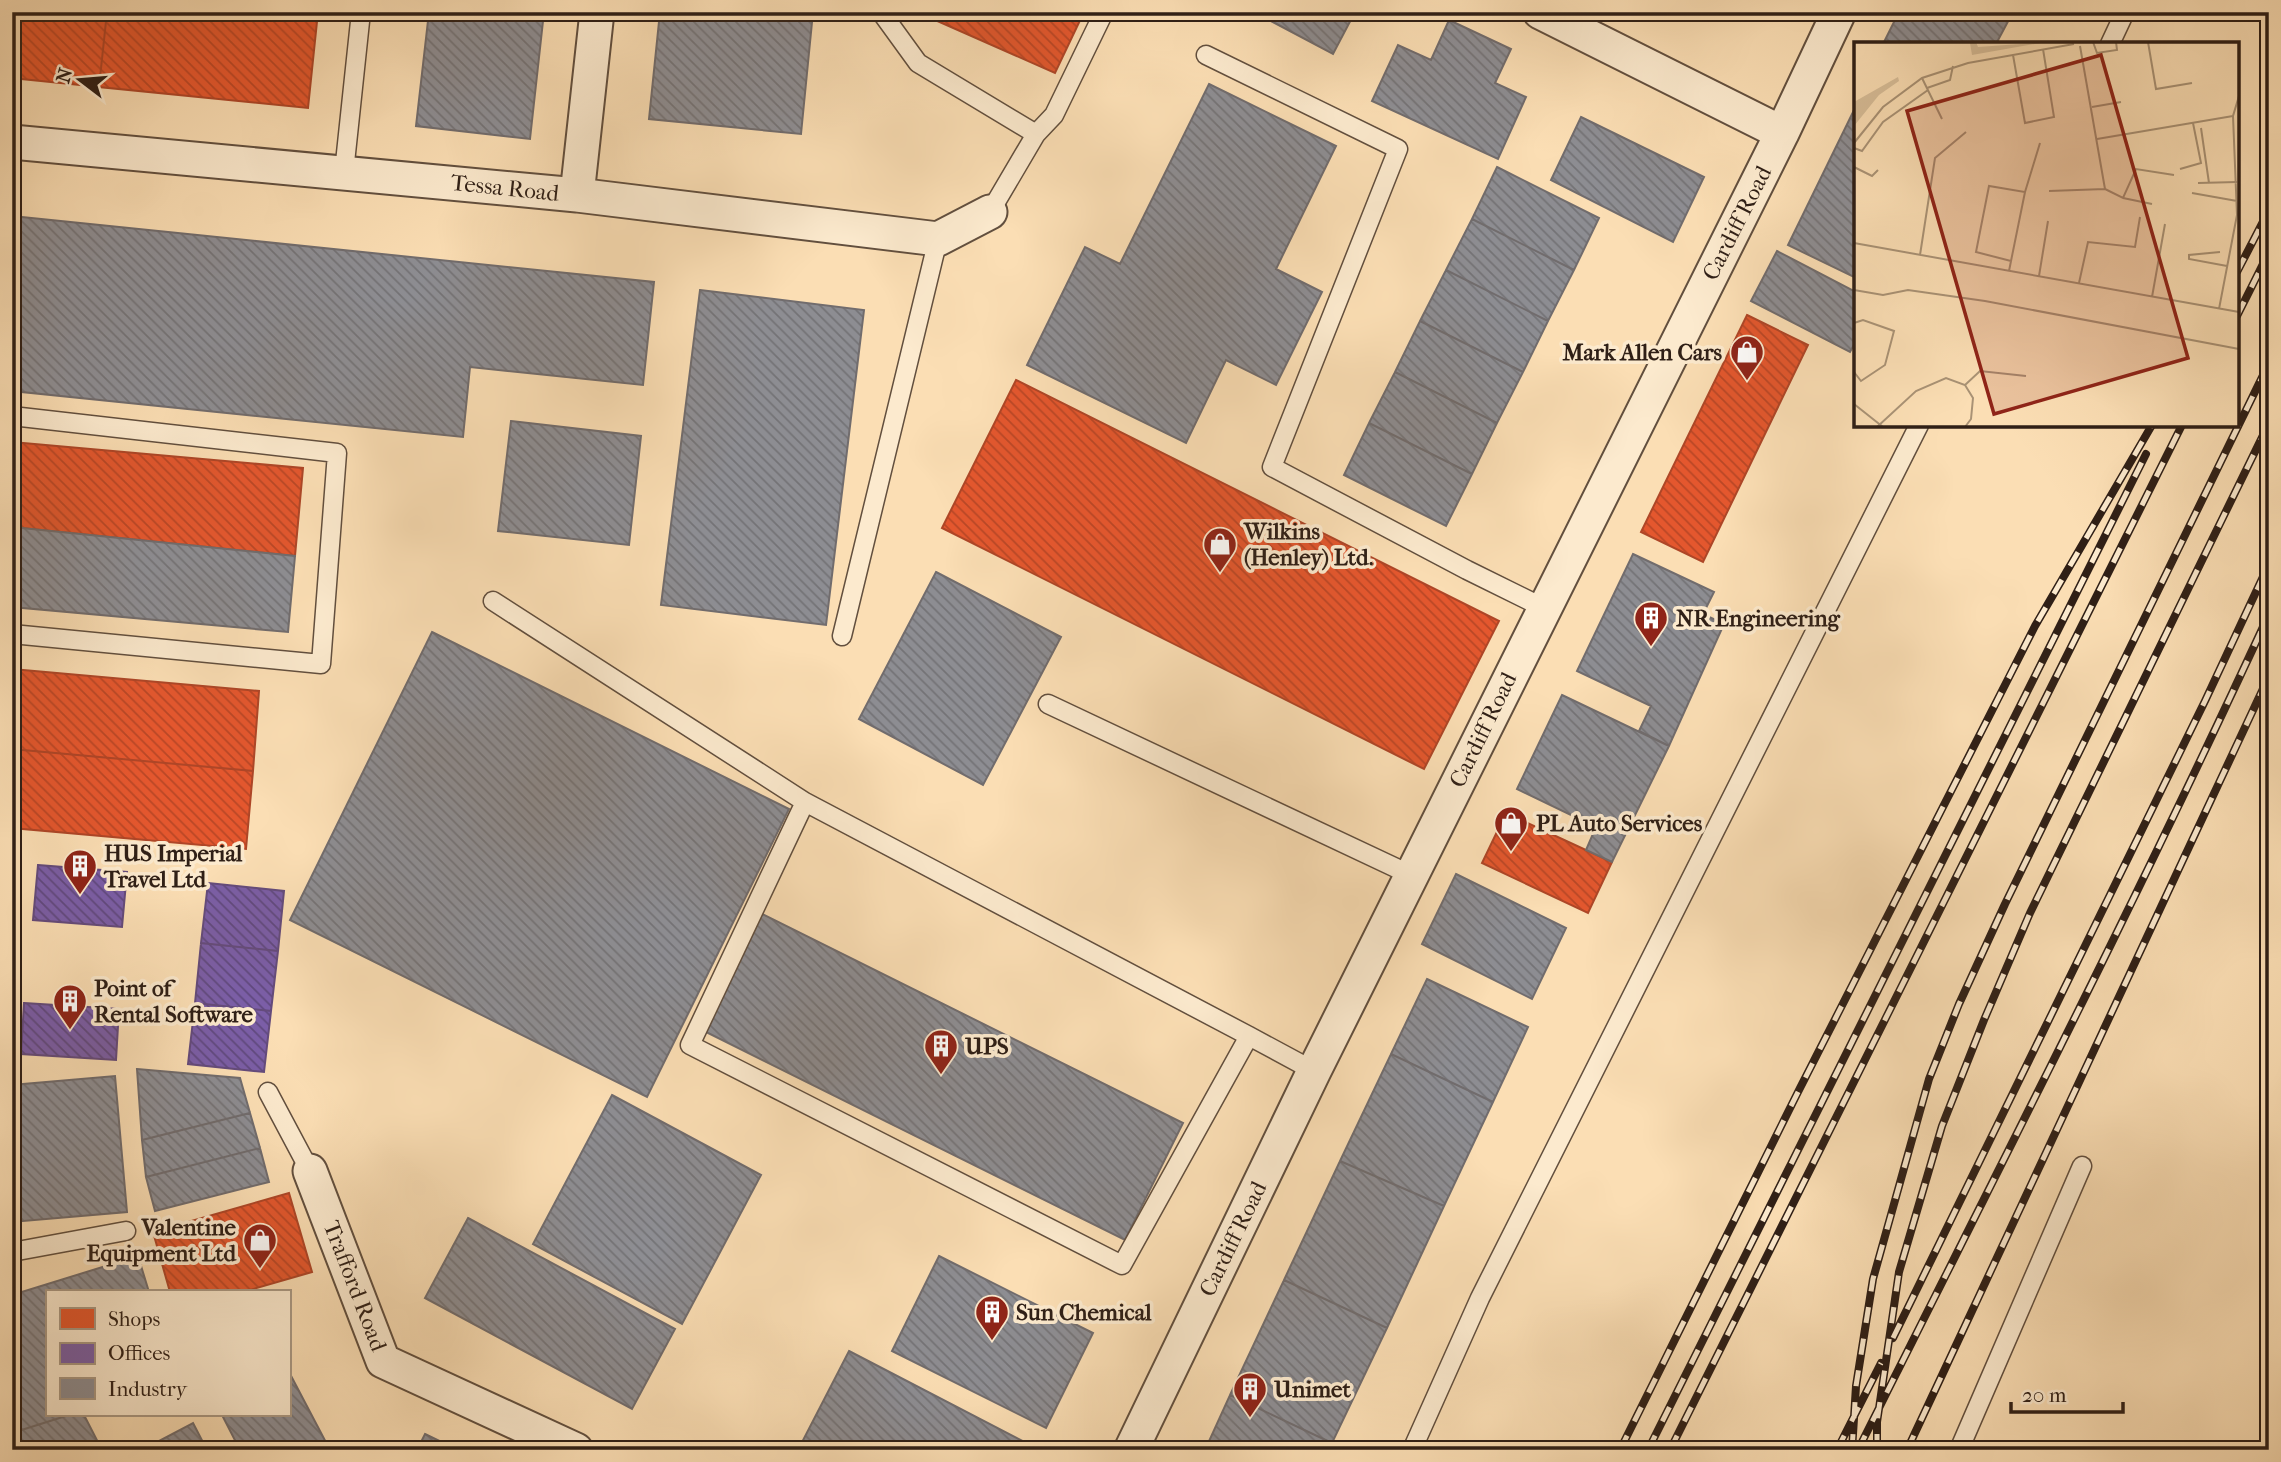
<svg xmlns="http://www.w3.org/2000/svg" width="2281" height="1462" viewBox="0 0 2281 1462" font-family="'IM FELL French Canon',serif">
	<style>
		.shops { fill: url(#shops-back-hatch); stroke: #ae4627; stroke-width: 2 }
		.offices { fill: url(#offices-back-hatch); stroke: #644b7c; stroke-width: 2 }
		.industry { fill: url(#industry-back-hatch); stroke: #716c6d; stroke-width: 2 }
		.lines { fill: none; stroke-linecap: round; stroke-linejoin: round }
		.lane-casing { stroke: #624f3e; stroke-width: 21 }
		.street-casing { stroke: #624f3e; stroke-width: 37 }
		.lane { stroke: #fceace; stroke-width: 18 }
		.street { stroke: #fceace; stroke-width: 33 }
		.rail-casing { stroke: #2f1f16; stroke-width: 8 }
		.rail { stroke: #fceace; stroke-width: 5; stroke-dasharray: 16; stroke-linecap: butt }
		.labels { text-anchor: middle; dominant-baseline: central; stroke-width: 7; stroke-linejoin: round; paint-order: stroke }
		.street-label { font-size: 23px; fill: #2f1f16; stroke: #fceace }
		.poi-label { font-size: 23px; font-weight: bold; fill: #2f1f16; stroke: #fceace; text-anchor: start }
		.inset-road { fill: none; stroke: #a99275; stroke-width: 2 }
		.view { fill: #8f2418; fill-opacity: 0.15; stroke: #8f2418; stroke-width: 3.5 }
		.inset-edge { fill: none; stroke: #2f1f16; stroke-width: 3.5 }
	</style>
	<defs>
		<pattern id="shops-back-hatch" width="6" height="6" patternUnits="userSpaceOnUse" patternTransform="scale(1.75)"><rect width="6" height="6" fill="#e4572e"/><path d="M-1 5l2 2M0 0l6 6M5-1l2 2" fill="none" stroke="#b94726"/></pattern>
		<pattern id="offices-back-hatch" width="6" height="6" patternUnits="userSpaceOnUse" patternTransform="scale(1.75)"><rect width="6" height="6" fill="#7b5ea7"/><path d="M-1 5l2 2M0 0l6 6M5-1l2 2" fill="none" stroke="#60497f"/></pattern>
		<pattern id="industry-back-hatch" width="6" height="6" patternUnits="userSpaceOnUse" patternTransform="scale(1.75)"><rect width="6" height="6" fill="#8d8d92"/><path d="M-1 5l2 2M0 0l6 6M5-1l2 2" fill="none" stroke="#747376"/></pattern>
	</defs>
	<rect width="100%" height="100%" fill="#fbdeb4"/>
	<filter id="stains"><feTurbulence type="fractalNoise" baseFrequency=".00286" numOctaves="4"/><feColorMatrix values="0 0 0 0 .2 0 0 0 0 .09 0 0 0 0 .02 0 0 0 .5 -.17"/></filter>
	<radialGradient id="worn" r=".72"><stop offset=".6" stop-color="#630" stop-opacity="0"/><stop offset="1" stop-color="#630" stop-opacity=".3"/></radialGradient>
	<path class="shops" d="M12 12H107L99 87 12 78Z
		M107 12H318L308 108 99 87Z
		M917 12H1084L1055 73Z
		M1747 315 1808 345 1703 562 1641 532Z
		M1016 380 1499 621 1424 769 942 528Z
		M12 442 303 468 295 556 12 527Z
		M12 669 259 691 253 771 12 749Z
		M12 749 253 771 246 849 12 828Z
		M1506 813 1612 862 1588 913 1482 863Z
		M289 1193 312 1272 243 1292H170L153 1232Z"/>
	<path class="offices" d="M38 865 127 872 122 927 33 920Z
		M208 883 284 891 278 951 201 943Z
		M201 943 278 951 271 1011 195 1003Z
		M24 1003 119 1009 116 1060 21 1054Z
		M195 1003 271 1011 264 1072 188 1064Z"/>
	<path class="industry" d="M429 12H544L530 139 416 126Z
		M660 12H813L801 134 649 119Z
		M1254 12H1355L1333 54Z
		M1899 12H2013L1996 44H1883Z
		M1449 20 1511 49 1495 83 1526 97 1498 159 1372 101 1398 45 1431 60Z
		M1209 84 1336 146 1276 269 1322 292 1276 385 1226 360 1186 443 1027 365 1085 247 1120 264Z
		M1856 106V278L1788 245Z
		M1581 117 1704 177 1673 242 1551 180Z
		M1497 167 1599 218 1574 270 1472 219Z
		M12 216 654 282 643 385 470 367 463 437 12 391Z
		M1472 219 1574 270 1548 321 1446 270Z
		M1777 251 1856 292V341L1850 352 1751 301Z
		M1446 270 1548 321 1523 372 1420 321Z
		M700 290 864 310 826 625 661 605Z
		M1420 321 1523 372 1497 423 1395 372Z
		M1395 372 1497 423 1472 474 1369 423Z
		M511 421 641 436 629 545 498 531Z
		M1369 423 1472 474 1446 526 1344 475Z
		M12 527 295 556 288 632 12 607Z
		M1633 554 1714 592 1703 614 1724 624 1669 746 1639 731 1651 706 1577 671Z
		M936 572 1061 637 983 785 859 719Z
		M432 632 789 809 647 1097 290 920Z
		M1562 695 1669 746 1612 862 1586 850 1596 827 1517 789Z
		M1456 874 1566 928 1532 999 1422 944Z
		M758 912 1183 1123 1125 1240 700 1029Z
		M1427 979 1528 1027 1493 1102 1391 1054Z
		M1391 1054 1493 1102 1444 1206 1340 1161Z
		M137 1069 240 1078 250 1113 142 1140Z
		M115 1076 127 1212 12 1222V1085Z
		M612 1095 761 1175 682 1324 533 1244Z
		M250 1113 260 1148 146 1177 142 1140Z
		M260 1148 269 1182 155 1211 146 1177Z
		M1340 1161 1444 1206 1387 1328 1284 1280Z
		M468 1218 675 1329 632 1409 425 1298Z
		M138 1256 149 1292H47V1415H69L12 1433V1295Z
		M939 1256 1093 1333 1046 1428 892 1351Z
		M1284 1280 1387 1328 1332 1443 1230 1395Z
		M849 1351 1040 1450H798Z
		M289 1372 330 1450H240L222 1415H289Z
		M1230 1395 1332 1443 1329 1450H1205Z
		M69 1415H84L102 1450H17L12 1441V1433Z
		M193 1423 207 1450H142Z
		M425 1434 458 1450H417Z"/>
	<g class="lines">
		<g class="lane-casing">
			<path id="lane" d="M881 12 918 63 1036 134 990 212
				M2110 44 2125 12
				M1206 55 1398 149 1272 467 1467 570 1544 608
				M1036 134 1054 115 1104 12
				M344 172 361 12
				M12 416 337 453 321 664 12 634
				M493 601 805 802
				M842 636 938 239
				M1048 704 1411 875
				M1249 1036 1122 1265 690 1045 805 802 1249 1036 1314 1071
				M268 1092 310 1171
				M12 1252 126 1231
				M1412 1450 1480 1298 1919 425
				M1959 1450 2082 1166"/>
		</g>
		<g class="street-casing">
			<path id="street" d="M1540 12 1782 133
				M12 142 577 195 938 239 990 212
				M577 195 597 12
				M310 1171 383 1361 576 1450
				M1131 1450 1314 1071 1782 133 1839 12"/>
		</g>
		<use href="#lane" class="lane"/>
		<use href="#street" class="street"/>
		<g class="rail-casing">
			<path id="rail" d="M2237 272 2269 210
				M2237 316 2269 252
				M1893 1338 2205 701 2269 564
				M1620 1450 1799 1090 2035 626 2152 425
				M1648 1450 2146 454
				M1670 1450 2182 425
				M1837 1450 1881 1363
				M1852 1450 1856 1386 1873 1279 1929 1079 1959 1004 2005 904 2269 363
				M1858 1450C1997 1172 2139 896 2269 614
				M1877 1450V1422L1899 1272 1942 1126 1984 1020 2030 913 2269 423
				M1907 1450 2269 676"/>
		</g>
		<use href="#rail" class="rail"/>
	</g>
	<defs>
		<g id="shop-pin" transform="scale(1.75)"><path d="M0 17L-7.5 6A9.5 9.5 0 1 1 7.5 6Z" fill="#8f2418" stroke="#fceace"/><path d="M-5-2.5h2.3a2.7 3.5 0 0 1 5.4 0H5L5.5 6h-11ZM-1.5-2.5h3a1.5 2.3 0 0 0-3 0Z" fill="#fff"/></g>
		<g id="building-pin" transform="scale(1.75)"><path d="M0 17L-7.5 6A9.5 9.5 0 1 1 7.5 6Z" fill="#8f2418" stroke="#fceace"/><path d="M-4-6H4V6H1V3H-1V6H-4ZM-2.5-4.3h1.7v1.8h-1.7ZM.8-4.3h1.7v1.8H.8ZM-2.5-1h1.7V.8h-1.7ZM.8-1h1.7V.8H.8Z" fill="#fff"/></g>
	</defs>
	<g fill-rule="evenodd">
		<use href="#shop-pin" x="1747" y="352"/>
		<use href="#shop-pin" x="1220" y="544"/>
		<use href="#building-pin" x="1651" y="618"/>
		<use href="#shop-pin" x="1511" y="823"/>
		<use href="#building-pin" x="80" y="866"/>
		<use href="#building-pin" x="70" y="1001"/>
		<use href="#building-pin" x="941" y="1046"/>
		<use href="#shop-pin" x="260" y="1240"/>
		<use href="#building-pin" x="992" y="1312"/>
		<use href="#building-pin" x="1250" y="1389"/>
	</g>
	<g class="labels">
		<g class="street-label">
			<text transform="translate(505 188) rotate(6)">Tessa Road</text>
			<text transform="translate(1737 223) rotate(-63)">Cardiff Road</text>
			<text transform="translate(1483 730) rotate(-64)">Cardiff Road</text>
			<text transform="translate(1233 1239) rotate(-64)">Cardiff Road</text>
			<text transform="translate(355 1286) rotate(69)">Trafford Road</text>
		</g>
		<g class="poi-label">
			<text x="1722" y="352" text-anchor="end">Mark Allen Cars</text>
			<text x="1244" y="531">Wilkins<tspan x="1244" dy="26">(Henley) Ltd.</tspan></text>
			<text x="1676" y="618">NR Engineering</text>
			<text x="1536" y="823">PL Auto Services</text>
			<text x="104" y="853">HUS Imperial<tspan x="104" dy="26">Travel Ltd</tspan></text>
			<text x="94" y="988">Point of<tspan x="94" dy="26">Rental Software</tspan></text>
			<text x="965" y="1046">UPS</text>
			<text x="236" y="1227" text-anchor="end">Valentine<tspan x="236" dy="26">Equipment Ltd</tspan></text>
			<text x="1016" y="1312">Sun Chemical</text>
			<text x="1274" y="1389">Unimet</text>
		</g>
	</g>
	<g transform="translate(1854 42)">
		<rect width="385" height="385" fill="#fbdeb4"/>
		<path d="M122 0 124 5 192 0 118 13 116 1Z" fill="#d8be99"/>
		<path d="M44 35 45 39 25 53 0 84V60Z" fill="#d8be99"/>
		<path class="inset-road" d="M239 0 243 11 263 8 262 0M294 0 302 47 338 41M226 4 251 147 269 156 282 127 320 133M159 13 171 81 200 75 189 7M68 36 88 77M73 46 96 38 99 24M238 65 267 60M347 86 355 141M243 97 379 74M0 101 29 65 68 36 114 21 220 2M0 106 8 109 29 80 74 48M0 125 18 134 24 128M326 127 347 121 339 81M344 141 383 140M195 149 251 147M171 150 186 101M338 151 383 159M269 156 298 162M0 201 385 270M366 210 335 213V217L373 224M66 213 81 116 112 90M155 229 157 219 171 150 135 144 122 210 157 219M185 234 194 179M225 241 234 200 281 205 286 175M0 248 29 253 54 248 131 259 385 307M298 255 311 182M365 267 383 173 379 74 385 54M0 281 9 278 40 289 31 323 7 339 0 330M111 343 126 329 172 334M0 362 29 385M23 385 62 349 92 336 111 343 119 356 117 377 111 385"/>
		<path class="view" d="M247 13 334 316 140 372 53 69Z"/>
		<rect width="385" height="385" class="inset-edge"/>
	</g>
	<rect width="2281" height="1462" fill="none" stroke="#fbdeb4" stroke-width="42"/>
	<rect x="14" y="14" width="2253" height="1434" fill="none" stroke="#2f1f16" stroke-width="3.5"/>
	<rect x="21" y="21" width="2239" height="1420" fill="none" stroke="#2f1f16" stroke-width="2"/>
	<rect x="46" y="1290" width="245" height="126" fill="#fceace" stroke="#aa9984" stroke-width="2"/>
	<rect x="60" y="1308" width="35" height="21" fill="#e4572e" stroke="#aa9984" stroke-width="2"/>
	<text x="108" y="1326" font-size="21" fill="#2f1f16">Shops</text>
	<rect x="60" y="1343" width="35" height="21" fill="#7b5ea7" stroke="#aa9984" stroke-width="2"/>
	<text x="108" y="1360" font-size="21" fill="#2f1f16">Offices</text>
	<rect x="60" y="1378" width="35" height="21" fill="#8d8d92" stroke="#aa9984" stroke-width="2"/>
	<text x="108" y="1396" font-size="21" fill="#2f1f16">Industry</text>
	<g transform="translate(80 80) rotate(286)" stroke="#fceace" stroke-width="5" paint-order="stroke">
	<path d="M0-5L12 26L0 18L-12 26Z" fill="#2f1f16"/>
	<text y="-10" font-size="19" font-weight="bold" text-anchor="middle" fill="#2f1f16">N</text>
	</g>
	<path d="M2011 1402v10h112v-10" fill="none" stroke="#2f1f16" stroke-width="3.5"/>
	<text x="2022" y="1402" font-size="21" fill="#2f1f16" stroke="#fceace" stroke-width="5" paint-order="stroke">20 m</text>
	<rect width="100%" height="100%" filter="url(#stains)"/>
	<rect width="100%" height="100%" fill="url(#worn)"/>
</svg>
